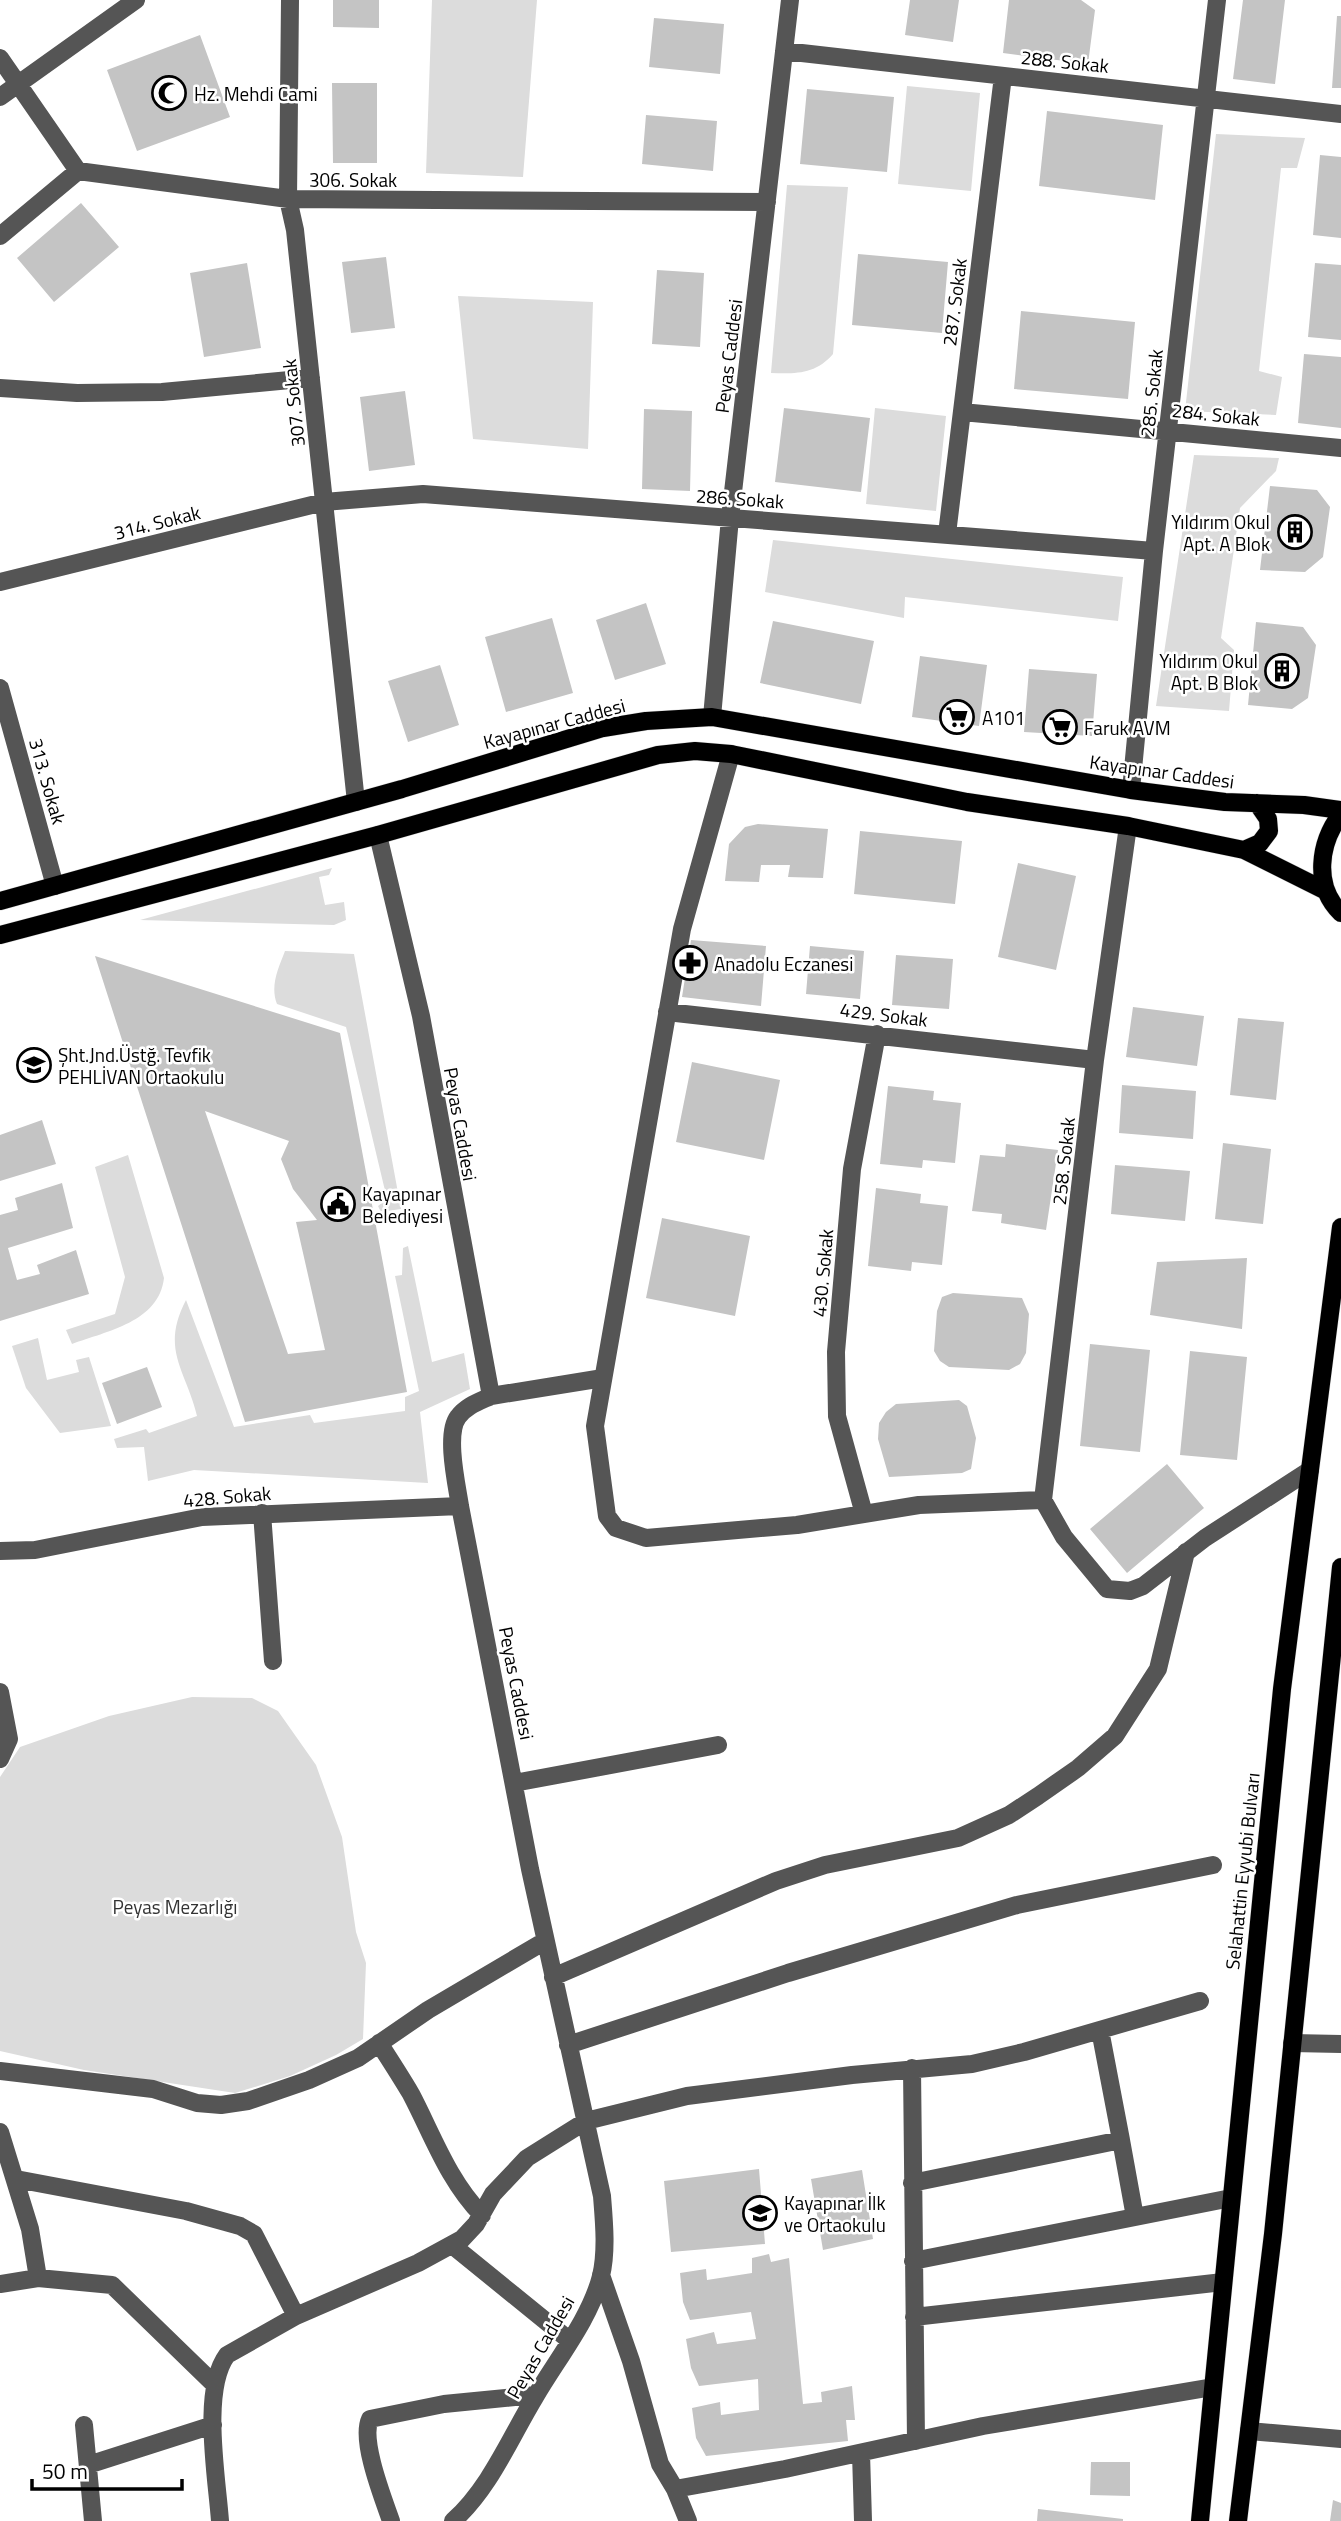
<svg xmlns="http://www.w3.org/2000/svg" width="1341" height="2521" viewBox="0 0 1341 2521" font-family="'Titillium Web',sans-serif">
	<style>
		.green { fill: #dcdcdc }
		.building { fill: #c4c4c4; fill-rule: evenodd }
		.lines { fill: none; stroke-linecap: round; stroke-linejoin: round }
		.major-casing { stroke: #dbdbdb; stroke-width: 19 }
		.minor { stroke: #555; stroke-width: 18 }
		.major { stroke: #000; stroke-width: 18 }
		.labels { text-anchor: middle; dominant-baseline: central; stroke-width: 5; stroke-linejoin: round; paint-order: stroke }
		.street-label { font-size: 19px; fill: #000; stroke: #fff }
		.poi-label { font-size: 19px; fill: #000; stroke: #fff; text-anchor: start }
		.park-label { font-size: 19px; fill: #333; stroke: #fff }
	</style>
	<rect width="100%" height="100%" fill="#fff"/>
	<path class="green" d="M432 0H537L523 177 426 173Z
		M907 86 980 93 971 191 898 184Z
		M1216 134 1305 138 1297 168H1281L1259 371 1282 377 1276 415 1185 411Z
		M787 185 848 187 833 354C816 374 796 374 771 373Z
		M458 296 593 302 588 449 473 439Z
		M875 408 946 416 936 511 866 504Z
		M1194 455 1279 458 1276 471 1240 508 1221 638 1234 650 1229 711 1156 706Z
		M773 540 1123 577 1118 621 905 597 904 618 765 592Z
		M332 868 329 875 319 877 325 905 344 902 346 920 334 925 140 920Z
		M285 951 354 954 401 1209 381 1212 378 1206 387 1199 346 1027 277 1004C270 986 278 969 285 951Z
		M128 1155 164 1278C159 1322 107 1331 72 1344L66 1330 115 1314 125 1277 95 1167Z
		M408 1246 432 1362 464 1353 470 1389 420 1412 428 1483 194 1470 148 1481 144 1447 117 1448 114 1439 146 1429 149 1433 197 1416C186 1370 160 1350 186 1300L234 1427 310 1415 314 1423 405 1411V1397L419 1391 395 1276 402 1275 403 1248Z
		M38 1338 47 1380 79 1372 76 1360 89 1357 111 1426 60 1433 26 1388 12 1346Z
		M192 1697 252 1698 278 1711 316 1765 342 1837 356 1932 366 1963 363 2039 336 2055 290 2076 235 2093 84 2070 0 2051V1777L20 1747 109 1716Z"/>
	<path class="building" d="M333 0H379V28L333 27Z
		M910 0H959L953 42 905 35Z
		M1009 0H1081L1095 10 1088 64 1003 53Z
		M1243 0H1285L1275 84 1233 79Z
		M1337 16H1341V88H1332Z
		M654 18 724 24 720 74 649 67Z
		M200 35 230 117 137 151 107 70Z
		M332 83H377V163H333Z
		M807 89 894 97 887 172 800 164Z
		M1047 111 1163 125 1155 200 1039 186Z
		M646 115 717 121 713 171 642 164Z
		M1320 155 1341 157V238L1313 235Z
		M81 203 119 247 54 302 17 258Z
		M858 254 948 262 942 333 852 325Z
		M386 257 395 328 351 333 342 262Z
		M247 263 261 348 204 357 190 273Z
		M1315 263 1341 265V340L1308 337Z
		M657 270 704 273 700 347 652 344Z
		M1021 311 1135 322 1128 399 1014 389Z
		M1304 354 1341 357V428L1298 423Z
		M405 391 415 465 369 471 360 397Z
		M784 408 870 418 861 492 775 482Z
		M644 409 692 411 690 491 642 489Z
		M1270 486 1317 490 1330 507 1323 557 1305 572 1260 570Z
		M646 603 666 664 615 680 596 620Z
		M552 618 573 693 506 712 485 637Z
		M773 621 874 641 861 704 760 683Z
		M1256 622 1303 627 1316 645 1308 698 1292 709 1248 705Z
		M920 656 987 665 979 726 912 717Z
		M440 665 459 725 408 742 388 681Z
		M1029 669 1097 674 1092 736 1024 732Z
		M758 824 828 829 823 878 788 877 790 865H761L759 882 725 881 729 844 745 827Z
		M860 831 962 841 955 904 854 894Z
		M1018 863 1076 876 1056 970 998 957Z
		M691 940 766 946 761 1006 682 997Z
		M810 946 864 951 860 999 806 994Z
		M896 955 953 959 949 1009 892 1005Z
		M95 956 340 1033 407 1392 245 1422ZM205 1111 289 1141 281 1159 293 1189 317 1220 296 1222 325 1350 288 1354Z
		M1133 1007 1204 1016 1197 1066 1126 1057Z
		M1238 1018 1284 1022 1276 1100 1230 1095Z
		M692 1062 780 1080 764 1160 676 1142Z
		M1122 1085 1196 1091 1193 1139 1119 1133Z
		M888 1086 934 1091 933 1100 961 1103 955 1163 923 1160 922 1168 880 1164Z
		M42 1120 56 1164 0 1181V1135Z
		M1223 1143 1271 1149 1263 1224 1215 1219Z
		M1006 1144 1058 1150 1046 1230 1001 1223 1002 1214 972 1211 980 1155 1005 1157Z
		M1115 1165 1190 1171 1185 1221 1111 1214Z
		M62 1183 73 1228 8 1248 17 1280 40 1274 37 1265 76 1250 89 1294 0 1321V1215L18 1210 15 1198Z
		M876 1188 921 1194 920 1203 948 1206 942 1265 912 1262 911 1271 868 1266Z
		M662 1218 750 1236 735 1316 646 1298Z
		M1247 1258 1242 1329 1150 1315 1157 1262Z
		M953 1293 1022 1298 1029 1314 1026 1353 1020 1364 1009 1370 949 1367 940 1361 934 1351 937 1311 942 1297Z
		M1090 1344 1150 1350 1140 1452 1080 1446Z
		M1190 1351 1247 1357 1237 1460 1180 1455Z
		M147 1367 162 1407 117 1424 102 1383Z
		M959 1400 967 1406 976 1438 971 1469 962 1473 889 1477 878 1439 879 1423 886 1412 896 1404Z
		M1167 1464 1204 1508 1127 1573 1090 1529Z
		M759 2169 765 2244 671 2252 664 2181Z
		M862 2170 873 2239 823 2250 811 2179Z
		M769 2254 771 2262 789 2258 803 2404 822 2402 821 2392 852 2386 855 2420H846L848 2441 706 2456 696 2438 692 2408 720 2402 721 2415 759 2410 758 2379 699 2386 691 2368 686 2339 714 2332 717 2344 756 2339 751 2312 690 2320 683 2302 680 2273 706 2269 707 2280 752 2273V2258Z
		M1091 2462H1130V2496L1090 2495Z
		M1333 2500 1341 2503V2521H1330Z
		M1038 2509 1123 2519V2521H1037Z"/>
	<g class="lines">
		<g class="major-casing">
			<path id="major" d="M1341 814C1319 843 1313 886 1341 913
				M1244 850 1260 843 1269 831 1268 819 1257 803
				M0 901 402 789 603 728 646 721 712 717 1131 790 1225 802 1304 805 1341 810
				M0 935 378 835 658 755 695 751 731 754 967 802 1128 826 1244 850 1326 891
				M1200 2521 1282 1689 1341 1227
				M1238 2521 1273 2234 1341 1567"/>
		</g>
		<path class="minor" d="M290 0 288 199 295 230 356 802
			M784 51 1341 114
			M0 58 78 171 288 199 767 202
			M0 97 136 0
			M0 236 78 171
			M0 388 77 393 162 392 311 378
			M962 412 1341 448
			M947 534 1003 76
			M0 582 324 502 423 494 1154 551
			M0 688 55 886
			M712 717 730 518 790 0
			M731 754 682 929 595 1426 607 1516 616 1528 646 1538 797 1525 919 1505 1043 1500 1064 1537 1107 1589 1130 1591 1143 1586 1205 1538 1310 1470
			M1131 790 1154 551 1217 0
			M378 835 421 1016 491 1396C478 1402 466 1406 458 1417 445 1434 457 1486 460 1506L530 1869 602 2196C604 2221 607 2251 601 2276 590 2319 557 2359 535 2397 510 2438 490 2488 453 2521
			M667 1012 1095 1060
			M491 1396 603 1378
			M1043 1500 1095 1060 1128 826
			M262 1513 273 1661
			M864 1514 837 1416 836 1352 852 1169 877 1034
			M0 1551 35 1550 202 1517 460 1506
			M0 1692 9 1739 0 1759
			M514 1783 718 1745
			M553 1977 776 1881 825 1865 958 1838 1009 1815 1038 1796 1078 1768 1115 1736 1158 1669 1186 1552
			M379 2043C390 2060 401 2077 411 2094 433 2136 448 2180 482 2215
			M1292 2043 1341 2044
			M568 2045 788 1973 1017 1905 1213 1865
			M912 2068 916 2441
			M0 2071 153 2089 197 2103 221 2105 248 2101 309 2080 358 2058 428 2010 545 1941
			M0 2132 30 2229 38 2278 112 2285 215 2385
			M1121 2140 1135 2217
			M16 2179 186 2211 240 2226 254 2234 296 2316
			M912 2183 1121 2140 1100 2030
			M452 2245 569 2340
			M913 2261 1231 2198
			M601 2275 631 2361 660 2464 675 2489 688 2521
			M0 2284 38 2278
			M914 2317 1223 2282
			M84 2425 93 2521
			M1249 2431 1341 2439
			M861 2453 863 2521
			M88 2465 213 2425
			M675 2489 785 2469 983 2426 1213 2387
			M220 2521C217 2478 201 2390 227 2355L296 2316 418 2263 462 2239 476 2224 493 2194 527 2158 586 2121 687 2096 852 2075 972 2064 1024 2052 1200 2001
			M391 2521C383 2498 360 2440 370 2419L444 2404 535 2395"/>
		<use href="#major" class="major"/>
	</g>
	<defs>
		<g id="mosque-ring" transform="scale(1.75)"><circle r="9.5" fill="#fff" stroke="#000" stroke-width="1.5"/><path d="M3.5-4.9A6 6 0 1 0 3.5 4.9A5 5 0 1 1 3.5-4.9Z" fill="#000"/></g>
		<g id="building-ring" transform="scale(1.75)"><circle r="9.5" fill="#fff" stroke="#000" stroke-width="1.5"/><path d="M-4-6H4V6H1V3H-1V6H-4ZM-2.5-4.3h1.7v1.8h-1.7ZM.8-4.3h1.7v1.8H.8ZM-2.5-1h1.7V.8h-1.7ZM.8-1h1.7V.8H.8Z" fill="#000"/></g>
		<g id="supermarket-ring" transform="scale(1.75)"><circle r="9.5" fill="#fff" stroke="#000" stroke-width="1.5"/><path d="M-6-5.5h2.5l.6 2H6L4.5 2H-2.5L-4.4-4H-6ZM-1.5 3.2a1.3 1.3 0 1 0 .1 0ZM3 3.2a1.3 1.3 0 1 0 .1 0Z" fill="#000"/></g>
		<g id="pharmacy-ring" transform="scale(1.75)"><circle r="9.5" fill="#fff" stroke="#000" stroke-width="1.5"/><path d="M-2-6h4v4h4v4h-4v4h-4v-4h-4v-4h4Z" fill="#000"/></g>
		<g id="school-ring" transform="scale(1.75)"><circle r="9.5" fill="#fff" stroke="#000" stroke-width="1.5"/><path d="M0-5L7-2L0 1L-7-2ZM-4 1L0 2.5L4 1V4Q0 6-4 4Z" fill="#000"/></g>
		<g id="civic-ring" transform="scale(1.75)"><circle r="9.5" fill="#fff" stroke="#000" stroke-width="1.5"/><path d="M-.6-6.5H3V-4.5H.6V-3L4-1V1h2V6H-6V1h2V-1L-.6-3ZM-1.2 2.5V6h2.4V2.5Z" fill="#000"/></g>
	</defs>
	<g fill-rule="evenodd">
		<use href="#mosque-ring" x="169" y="93"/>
		<use href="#building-ring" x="1295" y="532"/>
		<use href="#building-ring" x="1282" y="671"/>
		<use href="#supermarket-ring" x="957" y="717"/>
		<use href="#supermarket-ring" x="1060" y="727"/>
		<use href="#pharmacy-ring" x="690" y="963"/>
		<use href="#school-ring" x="34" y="1065"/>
		<use href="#civic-ring" x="338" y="1204"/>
		<use href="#school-ring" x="760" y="2213"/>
	</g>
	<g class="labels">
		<g class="street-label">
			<text transform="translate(1065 61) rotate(6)">288. Sokak</text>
			<text x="353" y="179">306. Sokak</text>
			<text transform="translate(954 302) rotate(-83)">287. Sokak</text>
			<text transform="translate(728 356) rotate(-83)">Peyas Caddesi</text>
			<text transform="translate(1151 393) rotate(-84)">285. Sokak</text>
			<text transform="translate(293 403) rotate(-96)">307. Sokak</text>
			<text transform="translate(1216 414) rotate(6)">284. Sokak</text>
			<text transform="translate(740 498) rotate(4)">286. Sokak</text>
			<text transform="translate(157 522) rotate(-14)">314. Sokak</text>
			<text transform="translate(554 723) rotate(-15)">Kayapınar Caddesi</text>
			<text transform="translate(1162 771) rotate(8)">Kayapınar Caddesi</text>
			<text transform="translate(48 781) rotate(74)">313. Sokak</text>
			<text transform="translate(884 1014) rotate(7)">429. Sokak</text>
			<text transform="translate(461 1124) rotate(80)">Peyas Caddesi</text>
			<text transform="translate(1063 1161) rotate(-84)">258. Sokak</text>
			<text transform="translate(822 1273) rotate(-85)">430. Sokak</text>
			<text transform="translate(227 1496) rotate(-5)">428. Sokak</text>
			<text transform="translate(517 1683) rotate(79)">Peyas Caddesi</text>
			<text transform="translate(1242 1871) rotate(-84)">Selahattin Eyyubi Bulvarı</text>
			<text transform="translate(540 2347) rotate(-60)">Peyas Caddesi</text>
		</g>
		<g class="poi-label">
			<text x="194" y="93">Hz. Mehdi Cami</text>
			<text x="1270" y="521" text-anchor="end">Yıldırım Okul<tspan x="1270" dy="22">Apt. A Blok</tspan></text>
			<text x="1258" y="660" text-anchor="end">Yıldırım Okul<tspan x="1258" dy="22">Apt. B Blok</tspan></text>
			<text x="982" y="717">A101</text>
			<text x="1084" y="727">Faruk AVM</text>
			<text x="714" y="963">Anadolu Eczanesi</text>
			<text x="58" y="1054">Şht.Jnd.Üstğ. Tevfik<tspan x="58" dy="22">PEHLİVAN Ortaokulu</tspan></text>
			<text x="362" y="1193">Kayapınar<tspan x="362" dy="22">Belediyesi</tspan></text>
			<text x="784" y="2202">Kayapınar İlk<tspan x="784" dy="22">ve Ortaokulu</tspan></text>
		</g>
		<g class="park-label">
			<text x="175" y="1906">Peyas Mezarlığı</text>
		</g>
	</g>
	<path d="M32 2479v10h150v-10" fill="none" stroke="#000000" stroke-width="3.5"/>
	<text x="42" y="2479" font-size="21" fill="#000000" stroke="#ffffff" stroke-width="5" paint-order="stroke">50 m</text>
</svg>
